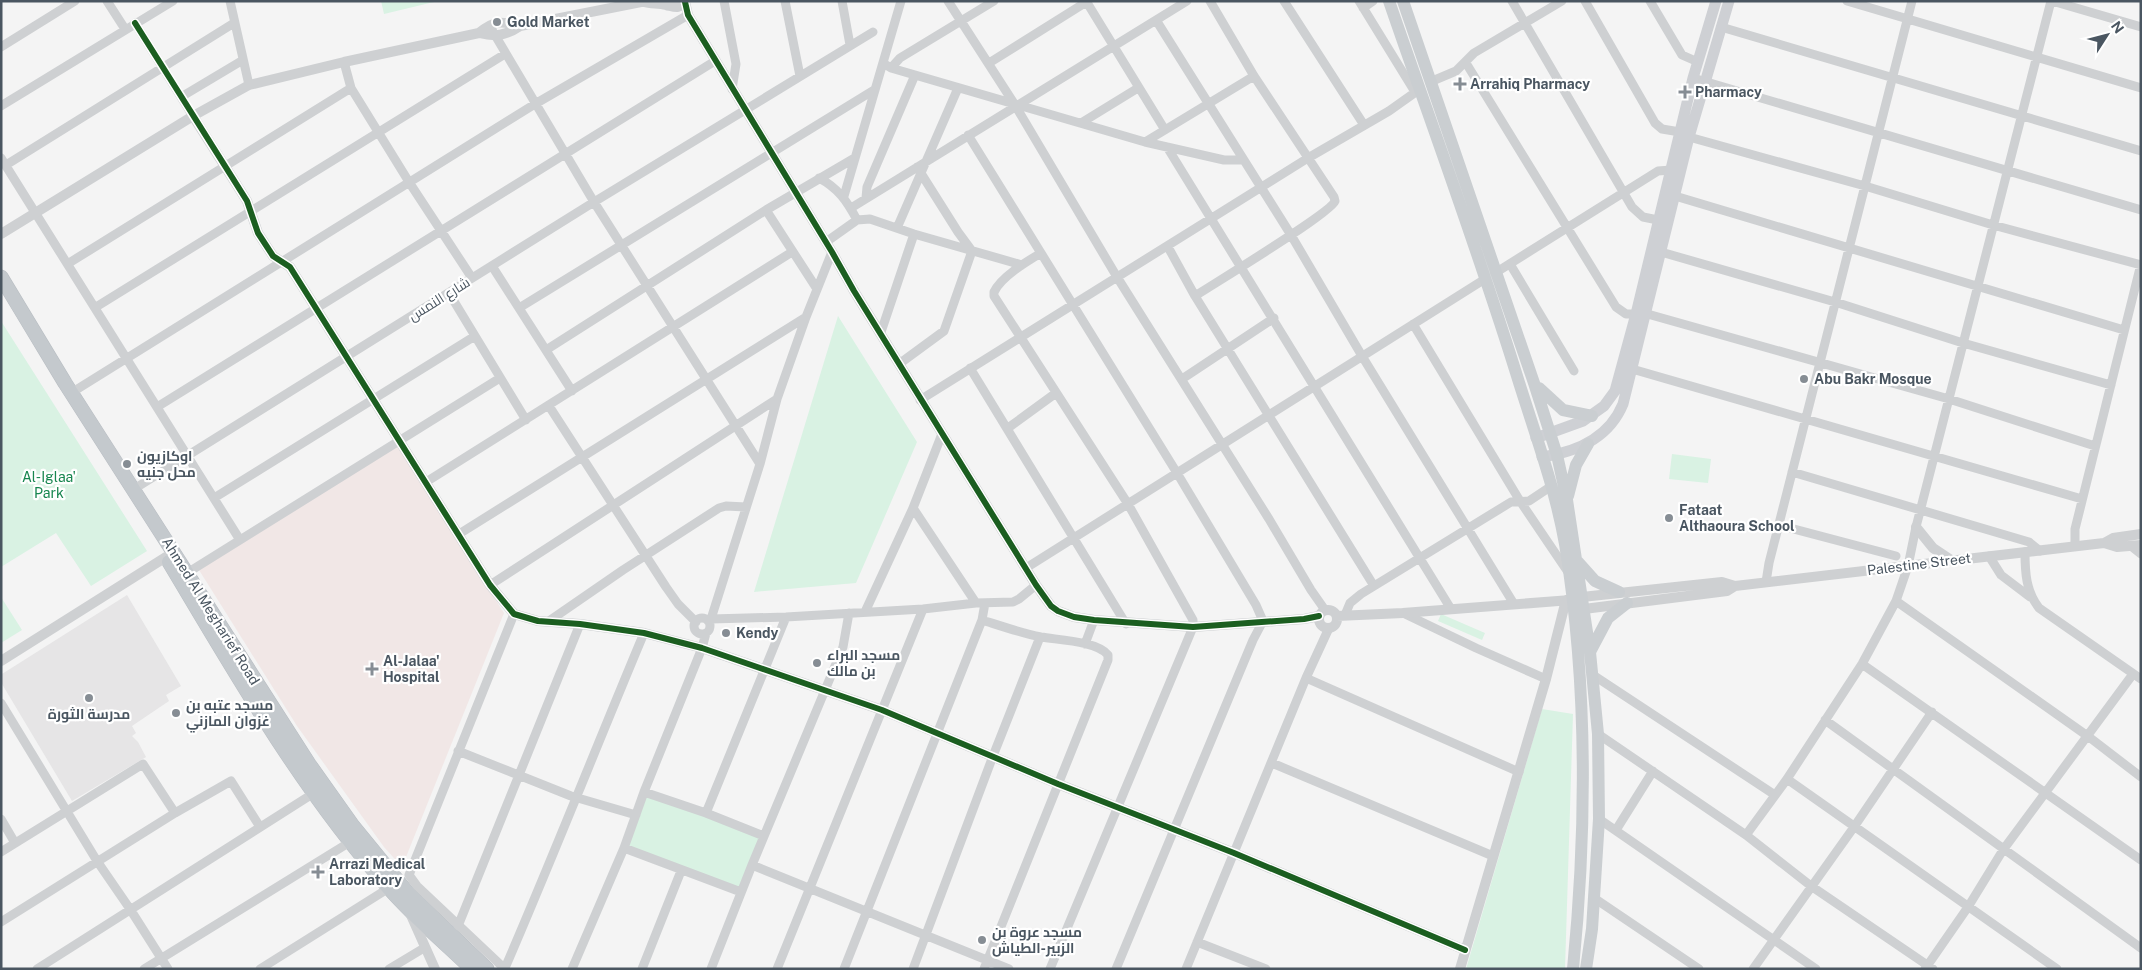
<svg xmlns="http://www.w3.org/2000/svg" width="2142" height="970" viewBox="0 0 2142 970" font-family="'Public Sans',Cairo,sans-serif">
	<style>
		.education { fill: #e6e5e6 }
		.medical { fill: #f1e7e6 }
		.green { fill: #d9f2e3 }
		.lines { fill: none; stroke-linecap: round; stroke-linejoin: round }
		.trunk-casing { stroke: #b9bec3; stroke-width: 15 }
		.minor { stroke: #ced0d2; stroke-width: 9 }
		.tertiary { stroke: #ced0d2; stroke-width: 10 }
		.secondary { stroke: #ced0d4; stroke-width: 11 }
		.primary { stroke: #caced1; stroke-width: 12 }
		.trunk { stroke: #c4c9cd; stroke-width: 14 }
		.cycleway-casing { stroke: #fff; stroke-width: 9 }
		.cycleway { stroke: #1b5e20; stroke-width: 6 }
		.poi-dot { fill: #868d94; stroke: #fff; stroke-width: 2 }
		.labels { text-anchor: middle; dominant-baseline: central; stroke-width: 4.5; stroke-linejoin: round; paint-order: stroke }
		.poi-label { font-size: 14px; font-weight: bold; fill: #4a5661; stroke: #fff; text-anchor: start }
		.street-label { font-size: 14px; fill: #4a5661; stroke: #fff }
		.park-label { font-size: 14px; fill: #17864f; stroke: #fff }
	</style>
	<rect width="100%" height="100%" fill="#f4f4f4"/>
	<path class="education" d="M127 595 181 686 166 695 169 701 132 726 136 733 132 736 138 742 146 757 72 801 2 684V674Z"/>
	<path class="medical" d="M398 446 504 613 402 867 384 847 297 726 199 570Z"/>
	<path class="green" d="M381 1H438L384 14Z
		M838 316 917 442 856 583 754 592Z
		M1 321 147 551 91 586 56 533 1 567Z
		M1672 454 1711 459 1708 483 1669 479Z
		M1 597 22 630 1 643Z
		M1441 614 1485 633 1482 640 1438 621Z
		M1542 709 1573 714 1565 969H1466Z
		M645 792 763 836 741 892 624 848Z"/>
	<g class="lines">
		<g class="trunk-casing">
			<path id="trunk" d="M1 277 65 383 309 764 353 826 407 892 487 969
				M169 562C236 674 301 789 388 887 414 917 444 942 472 969"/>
		</g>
		<path class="minor" d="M107 1 125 29
			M230 1 249 85
			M724 1 736 64 732 89
			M785 1 800 76
			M842 1 850 45
			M948 1 1015 105 1117 277 1269 519 1311 590 1325 610
			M1086 1 1165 130
			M1284 1 1364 125
			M1359 1 1415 92
			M1512 1 1632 207 1643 217 1658 220
			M1585 1 1655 123 1662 129 1680 132
			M1650 1 1682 55 1698 62
			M1847 1 2141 88
			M2052 1 2141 27
			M1363 8 1373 1
			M1156 20 1291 235 1362 356 1514 604
			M135 23 193 116
			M1721 27 2141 151
			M492 30 594 202 760 464
			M1 47 75 1
			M344 62 351 88 409 182 472 278
			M883 63 891 68 1145 142 1224 160H1243
			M989 63 1088 1
			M1466 63 1616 307 1626 314H1636
			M891 68 900 58 994 1
			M1693 78 2141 210
			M1430 82 1456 71 1474 53 1562 1
			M181 97 243 60
			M1 106 173 1
			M1081 123 1138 88
			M968 135 1177 473 1256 605 1263 621 1253 640 1116 969
			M1689 137 1865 186 1993 225 2141 265
			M1145 142 1254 76
			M1167 147 1451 609
			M1 158 240 540
			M6 165 234 23
			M819 178C838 188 847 201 857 220L826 242
			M844 196 901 1
			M1675 196 2124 330
			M866 198 867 187 915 75
			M851 208 1187 1
			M766 210 817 289
			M857 220 870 219 914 234 1022 265
			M897 228 958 88
			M1168 247 1195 296 1374 586
			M1654 250 1835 302 1963 343 2111 385
			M1041 253C1026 262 1001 277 994 292V296L1128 504 1193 620V627L1050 969
			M69 263 351 88
			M1510 264 1574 371
			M492 266 572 391
			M1495 273 1658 171 1671 170
			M449 293 526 420
			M1195 296C1215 283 1331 213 1335 201L1334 197 1254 76 1210 1
			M96 307 505 54
			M519 308 874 90
			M1644 313 1949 399 2095 446
			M1413 324 1520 501 1568 572
			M881 332 914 234
			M546 350 766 210 853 159
			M899 364 944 331 972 251 958 232 917 167
			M970 368 1126 624
			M1632 369 2082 499
			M1182 379 1274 318
			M71 393 535 104 688 15
			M920 400 1308 158 1389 111 1420 89
			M549 406 666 587 678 604 696 622
			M157 407 715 61
			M1008 428 1056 393
			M1792 472 2029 542 2040 551
			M426 482 792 252
			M134 489 594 202 873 32
			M214 498 475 336
			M913 508 976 603
			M1779 525 1896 556
			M459 534 806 317
			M2075 546V529L2141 264
			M2131 546 2141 554
			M2025 552C2025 573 2026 591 2039 608L2141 679
			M1989 556 2001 575 2030 597
			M1026 568 1485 279
			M187 573 500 378
			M1766 582 1769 563 1912 1
			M490 585 777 399
			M1896 601 2089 737 2141 777
			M865 612 913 508 942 434
			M1403 613 1476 648 1546 679
			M1345 615 1350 603 1361 594 1511 502 1529 501 1550 487
			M694 626a8 8 0 1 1 16 0a8 8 0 1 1-16 0Z
			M711 619 786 617 923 609 976 603 1013 602 1019 599 1036 585
			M982 620C1001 626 1021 633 1041 637 1058 640 1097 641 1108 655V660L984 969
			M549 621 623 570 719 508 726 506 746 507
			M708 621 711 619 760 464 777 399 806 317 832 252
			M1085 644 1094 620
			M1862 664 2141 860
			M1593 675 1775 795
			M1306 678 1519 772
			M1 703 97 861 130 909 168 969
			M1825 720 2141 948
			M1598 734 1746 835 1811 886 1933 969
			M458 751 571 796 636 815
			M1272 763 1493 856
			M1787 779 2057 969
			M644 792 706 813 764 836
			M706 813 786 617
			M1 819 15 843
			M1599 819 1816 969
			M1616 830 1653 771
			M1746 835 1787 779 1862 664 1896 601 1908 566 1916 527 2051 1
			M624 848 741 892
			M1 852 143 764 175 813
			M752 865 1009 969
			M1594 898 1699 969
			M1 922 175 813 231 781 260 827
			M458 926 580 624
			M1197 942 1266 969
			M505 968C553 857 597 745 644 633
			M37 969 314 793
			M144 969 350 842
			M260 969 389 888
			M389 969 424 948
			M505 969 417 886 409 875 514 614
			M572 969 624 848 644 792 702 648 706 633
			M642 969 681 871
			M711 969 752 865 843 647 849 613
			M777 969 923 609
			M844 969 982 620 985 603
			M913 969 993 756 1040 637
			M1186 969 1306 678 1329 628
			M1753 969 1854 827 1932 712
			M1925 969 1968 907 2003 850 2133 674"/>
		<path class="tertiary" d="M644 2C651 4 659 3 666 5 675 7 679 10 685 1
			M685 2 688 15 832 252 854 291 1036 585 1051 606 1058 611 1074 617 1094 620 1193 627 1304 619 1319 616
			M479 33C495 20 500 21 520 26
			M193 116 247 201 258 233 273 256 290 267 490 585 514 614 538 621 580 624 644 633 702 648 882 710 1058 784 1234 853 1465 950
			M1 234 193 116 249 85 344 62 479 33C496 37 505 36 520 26L646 1
			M1916 527 1933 548 1951 560
			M2104 543 2117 547 2141 545
			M1582 597 1722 582 1735 586
			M1584 609 1727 591 1735 586 2104 543 2113 538 2141 534
			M1319 619a9 9 0 1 1 18 0a9 9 0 1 1-18 0Z
			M1337 616 1403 613 1571 600
			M1 661 166 557
			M410 913 435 969
			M1460 969 1546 679 1566 600"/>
		<path class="secondary" d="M1536 438 1583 421 1604 406 1615 391 1636 314 1693 78 1716 1
			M1542 457C1577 452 1609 438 1623 404L1689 137 1729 1"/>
		<path class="primary" d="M1389 1C1432 126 1478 250 1517 376 1534 431 1555 487 1565 544 1588 685 1587 827 1573 969
			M1403 1 1534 383 1557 455 1567 500 1590 652 1598 734 1599 819 1592 929 1586 969
			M1539 388 1563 410 1592 416
			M1568 496 1576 465 1588 444
			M1578 562 1595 581 1619 592
			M1590 652 1608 618 1627 603"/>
		<use href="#trunk" class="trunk"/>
		<g class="cycleway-casing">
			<path id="cycleway" d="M685 2 688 15 832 252 854 291 1036 585 1051 606 1058 611 1074 617 1094 620 1193 627 1304 619 1319 616
				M135 23 247 201 258 233 273 256 290 267 490 585 514 614 538 621 580 624 644 633 702 648 882 710 1058 784 1234 853 1465 950"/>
		</g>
		<use href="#cycleway" class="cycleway"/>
	</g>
	<g class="poi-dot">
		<circle cx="497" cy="22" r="5"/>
		<path d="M1457.5 76.5h5v5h5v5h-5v5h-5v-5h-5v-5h5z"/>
		<path d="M1682.5 84.5h5v5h5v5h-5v5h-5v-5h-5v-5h5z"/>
		<circle cx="1804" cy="379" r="5"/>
		<circle cx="127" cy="464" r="5"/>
		<circle cx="1669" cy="518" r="5"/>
		<circle cx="726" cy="633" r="5"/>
		<circle cx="817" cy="663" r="5"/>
		<path d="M369.5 661.5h5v5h5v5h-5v5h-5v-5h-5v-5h5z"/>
		<circle cx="89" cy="698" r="5"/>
		<circle cx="176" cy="713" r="5"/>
		<path d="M315.5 864.5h5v5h5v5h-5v5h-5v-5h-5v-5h5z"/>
		<circle cx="982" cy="940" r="5"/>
	</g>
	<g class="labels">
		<g class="poi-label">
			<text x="507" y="22">Gold Market</text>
			<text x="1470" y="84">Arrahiq Pharmacy</text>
			<text x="1695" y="92">Pharmacy</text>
			<text x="1814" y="379">Abu Bakr Mosque</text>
			<text x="137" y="456">اوكازيون<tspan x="137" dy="16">محل جنيه</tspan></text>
			<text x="1679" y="510">Fataat<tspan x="1679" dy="16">Althaoura School</tspan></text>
			<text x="736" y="633">Kendy</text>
			<text x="827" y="655">مسجد البراء<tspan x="827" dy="16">بن مالك</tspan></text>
			<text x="383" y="661">Al-Jalaa'<tspan x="383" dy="16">Hospital</tspan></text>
			<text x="186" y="705">مسجد عتبه بن<tspan x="186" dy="16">غزوان المازني</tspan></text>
			<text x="89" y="714" text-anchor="middle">مدرسة الثورة</text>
			<text x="329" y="864">Arrazi Medical<tspan x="329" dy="16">Laboratory</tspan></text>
			<text x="992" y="932">مسجد عروة بن<tspan x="992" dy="16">الزبير-الطياش</tspan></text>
		</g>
		<g class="street-label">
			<text transform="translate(439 299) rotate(-32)">شارع النمس</text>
			<text transform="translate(1919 564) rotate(-7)">Palestine Street</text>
			<text transform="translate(211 611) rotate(58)">Ahmed Al Megharief Road</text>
		</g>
		<g class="park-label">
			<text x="49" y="477">Al-Iglaa'<tspan x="49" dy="16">Park</tspan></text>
		</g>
	</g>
	<rect width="2142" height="970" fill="none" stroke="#4a5661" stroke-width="5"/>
	<g transform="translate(2107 35) rotate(54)" stroke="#ffffff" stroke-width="4" paint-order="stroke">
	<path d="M0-4L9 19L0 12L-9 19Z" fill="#4a5661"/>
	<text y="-8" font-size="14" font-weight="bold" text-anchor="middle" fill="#4a5661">N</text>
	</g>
</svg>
